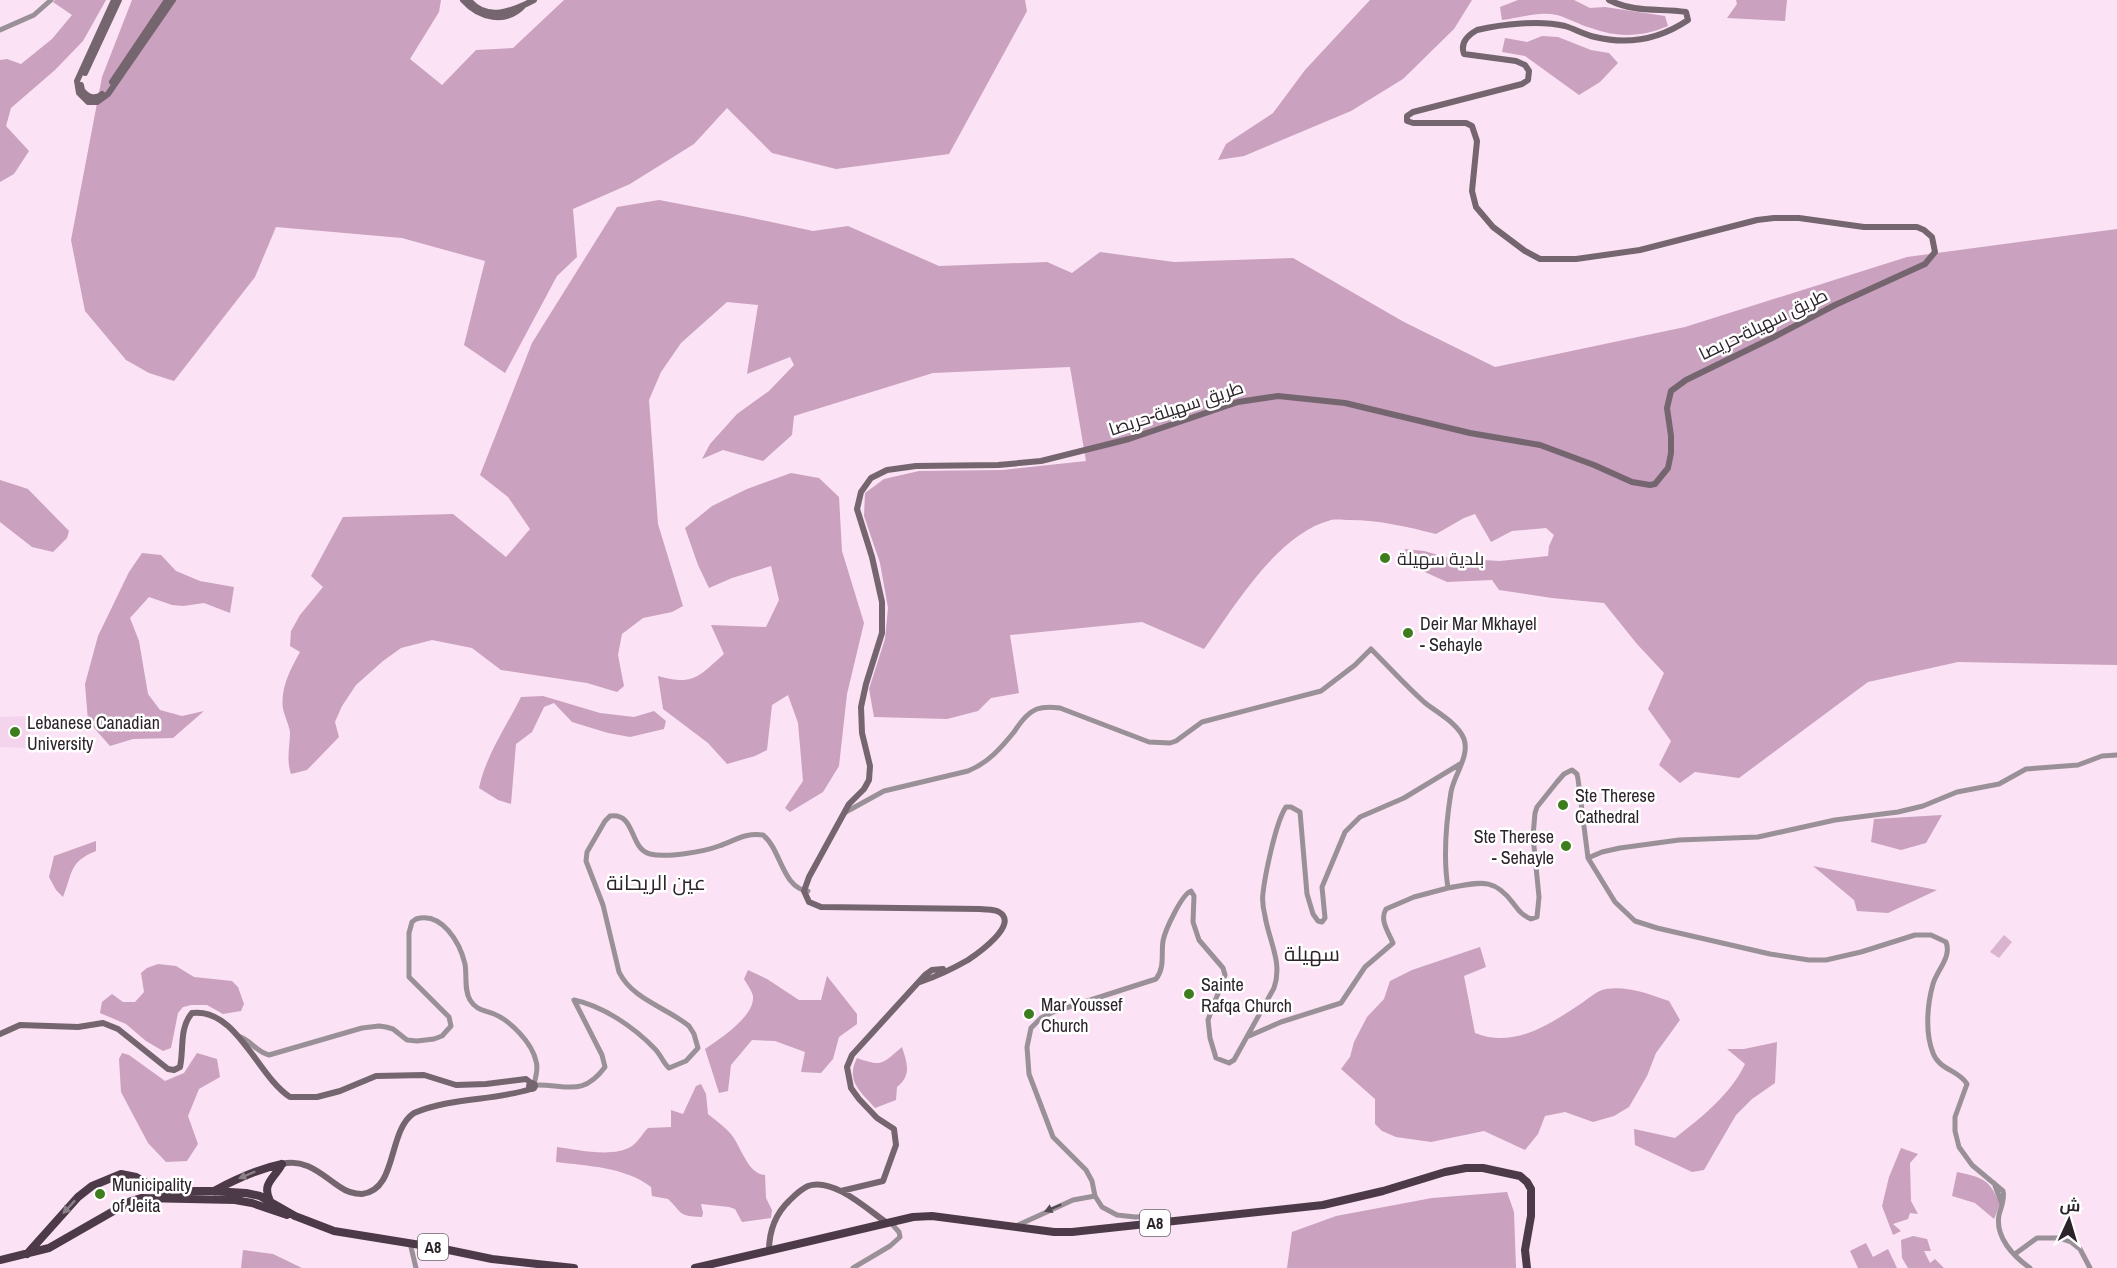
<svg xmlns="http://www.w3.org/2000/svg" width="2117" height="1268" viewBox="0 0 2117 1268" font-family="'Archivo Narrow',Cairo,sans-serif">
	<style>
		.built { fill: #f4d4ec }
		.green { fill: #dab3cf }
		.forest { fill: #caa1bf }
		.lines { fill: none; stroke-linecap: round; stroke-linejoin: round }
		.tertiary { stroke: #9a9097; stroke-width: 5 }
		.secondary { stroke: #74656f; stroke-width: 6 }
		.trunk { stroke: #4c3a48; stroke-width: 8 }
		.oneway { fill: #8b7f88 }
		.oneway2 { fill: #534a51 }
		.poi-dot { fill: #3d7d1d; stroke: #fff; stroke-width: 2 }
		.labels { text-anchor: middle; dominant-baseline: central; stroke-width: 5; stroke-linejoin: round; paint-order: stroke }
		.shield { fill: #fff; stroke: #6c666b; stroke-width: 1.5 }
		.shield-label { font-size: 16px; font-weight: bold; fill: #2d242b }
		.street-label { font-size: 18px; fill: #2d242b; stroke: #fff }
		.poi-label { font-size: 18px; fill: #2d242b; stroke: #fff; text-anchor: start }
		.quarter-label { font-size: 21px; fill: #2d242b; stroke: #fff }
	</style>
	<rect width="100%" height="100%" fill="#fbe2f4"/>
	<path class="built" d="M29 716 30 748 0 747V717Z"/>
	<path class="green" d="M2004 935 2012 942 1999 958 1990 952Z"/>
	<path class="forest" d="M55 0H106L83 41 55 70 11 108 6 126 29 151 14 174 0 182V60L7 59 21 64 52 39 72 15 53 2Z
		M132 0H441L439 12 410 59 442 85 476 50 513 48 564 0H1025L1027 11 949 154 836 169 772 153 727 108 694 144 630 184 573 209 577 257 557 276 505 373 464 345 485 261 402 238 276 227 255 277 174 381 149 373 126 360 85 311 71 240 102 77Z
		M1370 0H1472L1454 29 1403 79 1351 111 1244 156 1218 160 1226 144 1273 113 1305 70Z
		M1518 0H1574L1590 8 1605 7 1665 16 1668 26C1642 37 1618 38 1591 28 1580 25 1568 18 1557 15 1538 11 1520 18 1502 20L1500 7Z
		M1736 0H1787L1785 21 1727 18 1737 4Z
		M1542 36 1558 37 1591 50 1609 53 1618 63 1600 82 1579 95 1525 56 1502 52 1505 38 1527 42Z
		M659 200 743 216 813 231 848 226 939 266 1047 262 1072 273 1100 252 1174 262 1293 258 1404 322 1495 367 1685 327 1907 257 2117 229V665L1958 662 1868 682 1739 778 1695 772 1680 783 1659 765 1671 741 1648 709 1664 673 1637 644 1604 603 1552 598 1499 590 1492 580 1447 582 1407 564 1405 549 1424 551 1449 558 1500 561 1548 556 1549 546 1554 535 1546 528 1512 531 1491 542 1475 514 1464 518 1436 534C1408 527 1379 520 1350 520 1344 520 1337 519 1331 520 1277 534 1235 606 1204 649L1142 622 1010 635 1019 693 991 698 978 711 947 719 874 717 869 689 885 639 888 608 880 563 864 516 865 493 884 479 919 471 1003 470 1086 461 1070 367 933 373 794 416 792 435 763 461 723 450 702 459 710 444 737 414 769 391 794 365 790 357 747 374 758 305 727 302 681 343 661 372 649 400 658 524 683 606 672 612 643 618 622 634 618 655 624 686 617 692 587 683 501 670 472 648 432 640 401 648 383 661 356 685 342 706 335 722 339 737 307 770 291 774C286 759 290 747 290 732 289 725 285 717 283 709 280 689 290 670 300 652L290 646 291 631 300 615 323 587 311 576 343 517 453 514 506 557 530 529 508 497 480 475 532 343 617 207Z
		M791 473 819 478 839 497 842 551 864 623 847 694 839 766 823 792 790 812 785 808 803 781 798 723 788 695 772 705 767 750 755 756 727 764 708 743 663 709 658 676C694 686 698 677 724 654L711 625 766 627 779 600 771 566 732 578 709 588 698 565 685 528 712 506 747 489Z
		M0 480 28 489 69 531 67 538 53 552 32 547 0 522Z
		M142 553 161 555 176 571 200 581 234 587 230 613 204 603 183 606 172 605 149 597 130 618 139 641 148 694 160 710 182 716 204 711 173 738 133 739 110 746 88 721 85 684 98 636 129 572Z
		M543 696 600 713 634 717 654 711 666 721 664 729 630 737 608 733 572 722 554 703 544 707 532 732 516 744 511 804 498 800 479 788C486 755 506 727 521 697Z
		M1942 815 1926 843 1901 850 1871 842 1874 819Z
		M96 841V851C69 862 73 872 63 897L56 890 49 877 54 856Z
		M1813 866 1937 890 1888 913 1857 911 1854 900Z
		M1480 947 1486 967 1464 976 1475 1033C1515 1049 1550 1024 1582 1003 1589 998 1598 990 1606 989 1629 986 1648 994 1669 1001L1680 1020 1656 1053 1647 1076 1629 1107 1614 1116 1593 1122 1565 1112 1545 1116 1538 1134 1525 1150 1484 1131 1431 1142 1396 1137 1382 1131 1375 1124V1099L1341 1069 1350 1057 1354 1042 1367 1017 1384 999 1390 981 1412 970Z
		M158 964 176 966 194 977 232 981 238 987 244 1004 241 1011 223 1014 207 1005H191L183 1007 178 1013 171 1048 163 1051 146 1041 126 1024 100 1013 102 1002 112 994 123 1002H135L144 992 141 973 147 968Z
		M748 970 767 979 799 1000H821L827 976 857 1014V1024L839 1037 833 1059 821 1073 801 1072 805 1052 775 1041 752 1040 731 1065 728 1091 719 1093 705 1049C719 1039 755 1017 753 996 752 991 747 984 744 979Z
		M1777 1042 1775 1083 1752 1099 1736 1115 1704 1170 1692 1172 1635 1145 1634 1129 1675 1138C1701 1118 1731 1094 1745 1064L1727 1049H1744Z
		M902 1047C907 1063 912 1075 897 1087L896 1100 875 1108C861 1092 845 1081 857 1058 883 1067 882 1064 902 1047Z
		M122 1053 129 1055 165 1081 184 1073 197 1053 217 1059 220 1077 199 1089 188 1116 198 1144 187 1161 166 1162 148 1143 121 1092 119 1059Z
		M701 1084 706 1094 708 1114C715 1120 724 1126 730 1133 741 1145 747 1174 765 1175L766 1198 772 1210 771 1218 742 1222 735 1209 729 1207 701 1204 703 1213 702 1217C677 1216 683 1213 668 1199L652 1196 651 1187C625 1167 588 1166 556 1162L557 1147C578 1150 614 1158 632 1146 638 1142 643 1133 648 1128L671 1127V1110L683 1114 696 1086Z
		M1901 1148 1918 1154 1910 1163 1911 1201 1918 1214 1910 1213 1908 1219 1893 1224 1901 1231 1893 1235 1882 1206 1889 1177Z
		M1957 1172C1984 1178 1989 1179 2000 1204L1994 1219 1975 1203 1952 1196Z
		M1507 1192 1514 1212 1516 1268H1287L1292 1232 1336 1216 1432 1198Z
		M1913 1236 1927 1239 1931 1251H1924L1930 1263 1935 1259 1944 1268H1908L1902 1258 1901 1240Z
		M1866 1243 1873 1257 1888 1249 1897 1268H1858L1850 1251Z
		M243 1250 273 1254 302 1268H241Z"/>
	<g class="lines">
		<path class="tertiary" d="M0 30 34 15 51 0
			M844 813 884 791 968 771C988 763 1001 748 1014 732 1020 723 1027 713 1037 709 1045 706 1053 707 1060 708L1149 742 1170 743 1176 741 1202 722 1321 691 1355 665 1371 649C1389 667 1405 685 1424 702 1436 712 1458 723 1464 739 1470 756 1454 775 1451 792 1446 823 1443 857 1448 888 1479 883 1493 876 1513 903 1519 911 1522 915 1531 919L1537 917 1539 897 1533 836 1535 813 1537 807 1557 782 1564 774 1572 770 1577 774 1578 779 1588 858 1615 902 1635 921 1657 928 1770 954 1809 960H1826L1861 952 1915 935H1931L1946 942C1952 957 1937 970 1933 984 1927 1005 1925 1033 1933 1053 1939 1070 1959 1070 1967 1084L1955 1117V1131L1959 1147 1972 1165 2003 1191C2005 1199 2001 1207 1999 1215 1995 1237 2013 1256 2030 1268
			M1588 858 1602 852 1620 848 1679 840 1758 837 1835 820 1898 812 1923 806 1957 792 1999 784 2026 769 2078 765 2102 756 2117 755
			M574 1000C603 1006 634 1027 655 1049 661 1055 663 1063 669 1068L686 1061 698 1048 694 1034 689 1026C667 1008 632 999 619 972L603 905 586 861 587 852 605 821 610 816C636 812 629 849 650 854 666 858 703 852 719 846 734 841 746 832 763 835 781 849 782 888 808 891
			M238 1036C251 1040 256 1052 269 1055L362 1028 379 1026 386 1027 393 1029 407 1040 417 1041 434 1039 442 1036 451 1026 449 1017 409 977V933L412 922 416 919C442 911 460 943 465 964 467 976 464 990 470 1000 476 1010 484 1010 494 1014 511 1021 532 1043 536 1061 538 1067 536 1077 534 1084
			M1249 1036 1281 1022 1341 1003 1365 967 1393 943C1389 933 1379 920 1386 909L1414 897 1448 888
			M535 1085C566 1084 582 1098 605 1067L602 1055 574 1000
			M1994 1183 2002 1204
			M1163 1222 1158 1216 1135 1217 1117 1215 1102 1207 1095 1196 1092 1181 1086 1170 1053 1137 1029 1074 1027 1047 1031 1028 1041 1018 1053 1012 1156 979C1165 968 1161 954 1163 941 1165 930 1182 894 1191 891L1194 896 1193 922 1199 940 1223 968 1225 975 1208 1020 1210 1038 1216 1058 1229 1063 1234 1060 1274 988C1283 963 1269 941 1265 916 1263 908 1262 900 1263 893 1265 875 1276 821 1286 807H1291L1300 812 1307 894 1313 914 1318 921 1322 922 1325 918 1322 887 1345 832 1360 817 1404 798 1460 764
			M1016 1226 1073 1200 1095 1196
			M410 1243 416 1268
			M2015 1254 2037 1238H2059L2071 1242 2080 1249 2090 1268
			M853 1268 890 1246 900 1237 899 1232 890 1222"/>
		<path class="secondary" d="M114 0 77 81 79 93 88 102H97L108 94 173 0
			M463 0C479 18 506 25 524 5
			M469 0C486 22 513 11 534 0
			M85 73 119 0
			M112 82 167 0
			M81 85 82 90C87 97 95 100 102 94
			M920 982C935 977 954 968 968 960 977 954 1020 924 999 912 994 909 986 910 980 909L821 907 809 902 804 891 809 877 849 804 864 789 869 780 870 766 862 733 861 707 866 684 882 633V602L872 557 857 509 861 492 871 478 887 470 916 466 998 465 1041 461 1129 439 1238 402 1278 396 1345 403 1470 433 1540 445 1594 465 1632 482 1650 485 1655 484 1668 468 1671 453V436L1667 408 1671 391 1686 380 1772 338 1835 305 1925 264 1935 252 1932 237 1924 230 1917 227H1864L1799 218H1774L1757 220 1640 250 1576 259H1540L1525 251 1493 227 1476 207 1472 191 1477 141 1472 126 1466 123H1413L1407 121V116L1413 112 1522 84 1528 80 1529 71 1525 65 1516 61 1464 54C1460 43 1468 35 1477 30 1502 24 1540 20 1565 26 1575 29 1585 35 1595 37 1628 45 1660 39 1688 20L1686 12C1659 8 1635 13 1609 0
			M0 1034 20 1025 78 1027 103 1023 118 1029 168 1069 174 1070 180 1067C184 1049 179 1028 192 1013 236 1007 258 1077 290 1097H317L340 1091 376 1076 424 1075 456 1085 486 1084 526 1079 531 1083
			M529 1086a3 3 0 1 1 6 0a3 3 0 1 1-6 0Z
			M282 1164C306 1158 322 1175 340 1187 347 1192 354 1194 362 1194 398 1190 387 1131 414 1113 452 1097 492 1101 531 1089
			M841 1191 883 1181 896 1145 894 1129 877 1118 859 1099 851 1088 847 1067 852 1055 925 975 932 970 943 969
			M769 1251C769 1230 775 1214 790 1200 795 1195 801 1189 808 1186 833 1177 867 1209 887 1223"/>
		<path class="trunk" d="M214 1191C236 1179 258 1169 282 1164
			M270 1201C261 1183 275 1178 282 1164
			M27 1254 78 1197 92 1186 121 1174 136 1177 161 1191H214L246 1193 260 1196 295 1216 334 1231 439 1248 492 1259 574 1268
			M0 1260 49 1248 131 1201 141 1198 235 1200 252 1203 287 1215
			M695 1268 913 1217 932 1216 1054 1232H1072L1323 1205 1383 1191 1445 1172 1466 1168H1483L1520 1176 1527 1182 1531 1189V1216L1525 1250 1527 1268"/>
	</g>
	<defs><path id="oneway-solid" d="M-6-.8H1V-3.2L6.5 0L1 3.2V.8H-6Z" transform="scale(1.5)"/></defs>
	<g class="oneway">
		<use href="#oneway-solid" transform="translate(247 1175) rotate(157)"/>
		<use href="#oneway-solid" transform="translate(69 1207) rotate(133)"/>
	</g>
	<use class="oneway2" href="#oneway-solid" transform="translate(1053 1208) rotate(157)"/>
	<g class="poi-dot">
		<circle cx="1385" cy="558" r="6"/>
		<circle cx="1408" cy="633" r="6"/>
		<circle cx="15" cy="732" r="6"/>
		<circle cx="1563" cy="805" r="6"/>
		<circle cx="1566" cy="846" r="6"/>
		<circle cx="1189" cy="994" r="6"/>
		<circle cx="1029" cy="1014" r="6"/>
		<circle cx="100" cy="1194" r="6"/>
	</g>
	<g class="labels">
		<g class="shield">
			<rect x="1140" y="1210" width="30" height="26" rx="4.5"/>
			<rect x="418" y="1234" width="30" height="26" rx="4.5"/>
		</g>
		<g class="shield-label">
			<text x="1155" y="1223">A8</text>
			<text x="433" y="1247">A8</text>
		</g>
		<g class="street-label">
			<text transform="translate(1763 324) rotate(-26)">طريق سهيلة-حريصا</text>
			<text transform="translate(1176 408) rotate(-18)">طريق سهيلة-حريصا</text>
		</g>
		<g class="poi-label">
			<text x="1397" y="558">بلدية سهيلة</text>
			<text x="1420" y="623">Deir Mar Mkhayel<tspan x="1420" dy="21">- Sehayle</tspan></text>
			<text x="27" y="722">Lebanese Canadian<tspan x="27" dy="21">University</tspan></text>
			<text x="1575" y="795">Ste Therese<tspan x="1575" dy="21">Cathedral</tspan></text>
			<text x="1554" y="836" text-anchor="end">Ste Therese<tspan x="1554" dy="21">- Sehayle</tspan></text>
			<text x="1201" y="984">Sainte<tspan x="1201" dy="21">Rafqa Church</tspan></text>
			<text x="1041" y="1004">Mar Youssef<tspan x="1041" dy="21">Church</tspan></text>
			<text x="112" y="1184">Municipality<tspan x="112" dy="21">of Jeita</tspan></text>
		</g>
		<g class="quarter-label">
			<text x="656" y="882">عين الريحانة</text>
			<text x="1312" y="953">سهيلة</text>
		</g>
	</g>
	<g transform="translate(2069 1220) rotate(4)" stroke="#ffffff" stroke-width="4.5" paint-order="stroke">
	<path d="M0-4.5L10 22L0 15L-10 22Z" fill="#2d242b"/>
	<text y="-9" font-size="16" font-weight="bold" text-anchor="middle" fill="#2d242b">ش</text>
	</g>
</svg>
